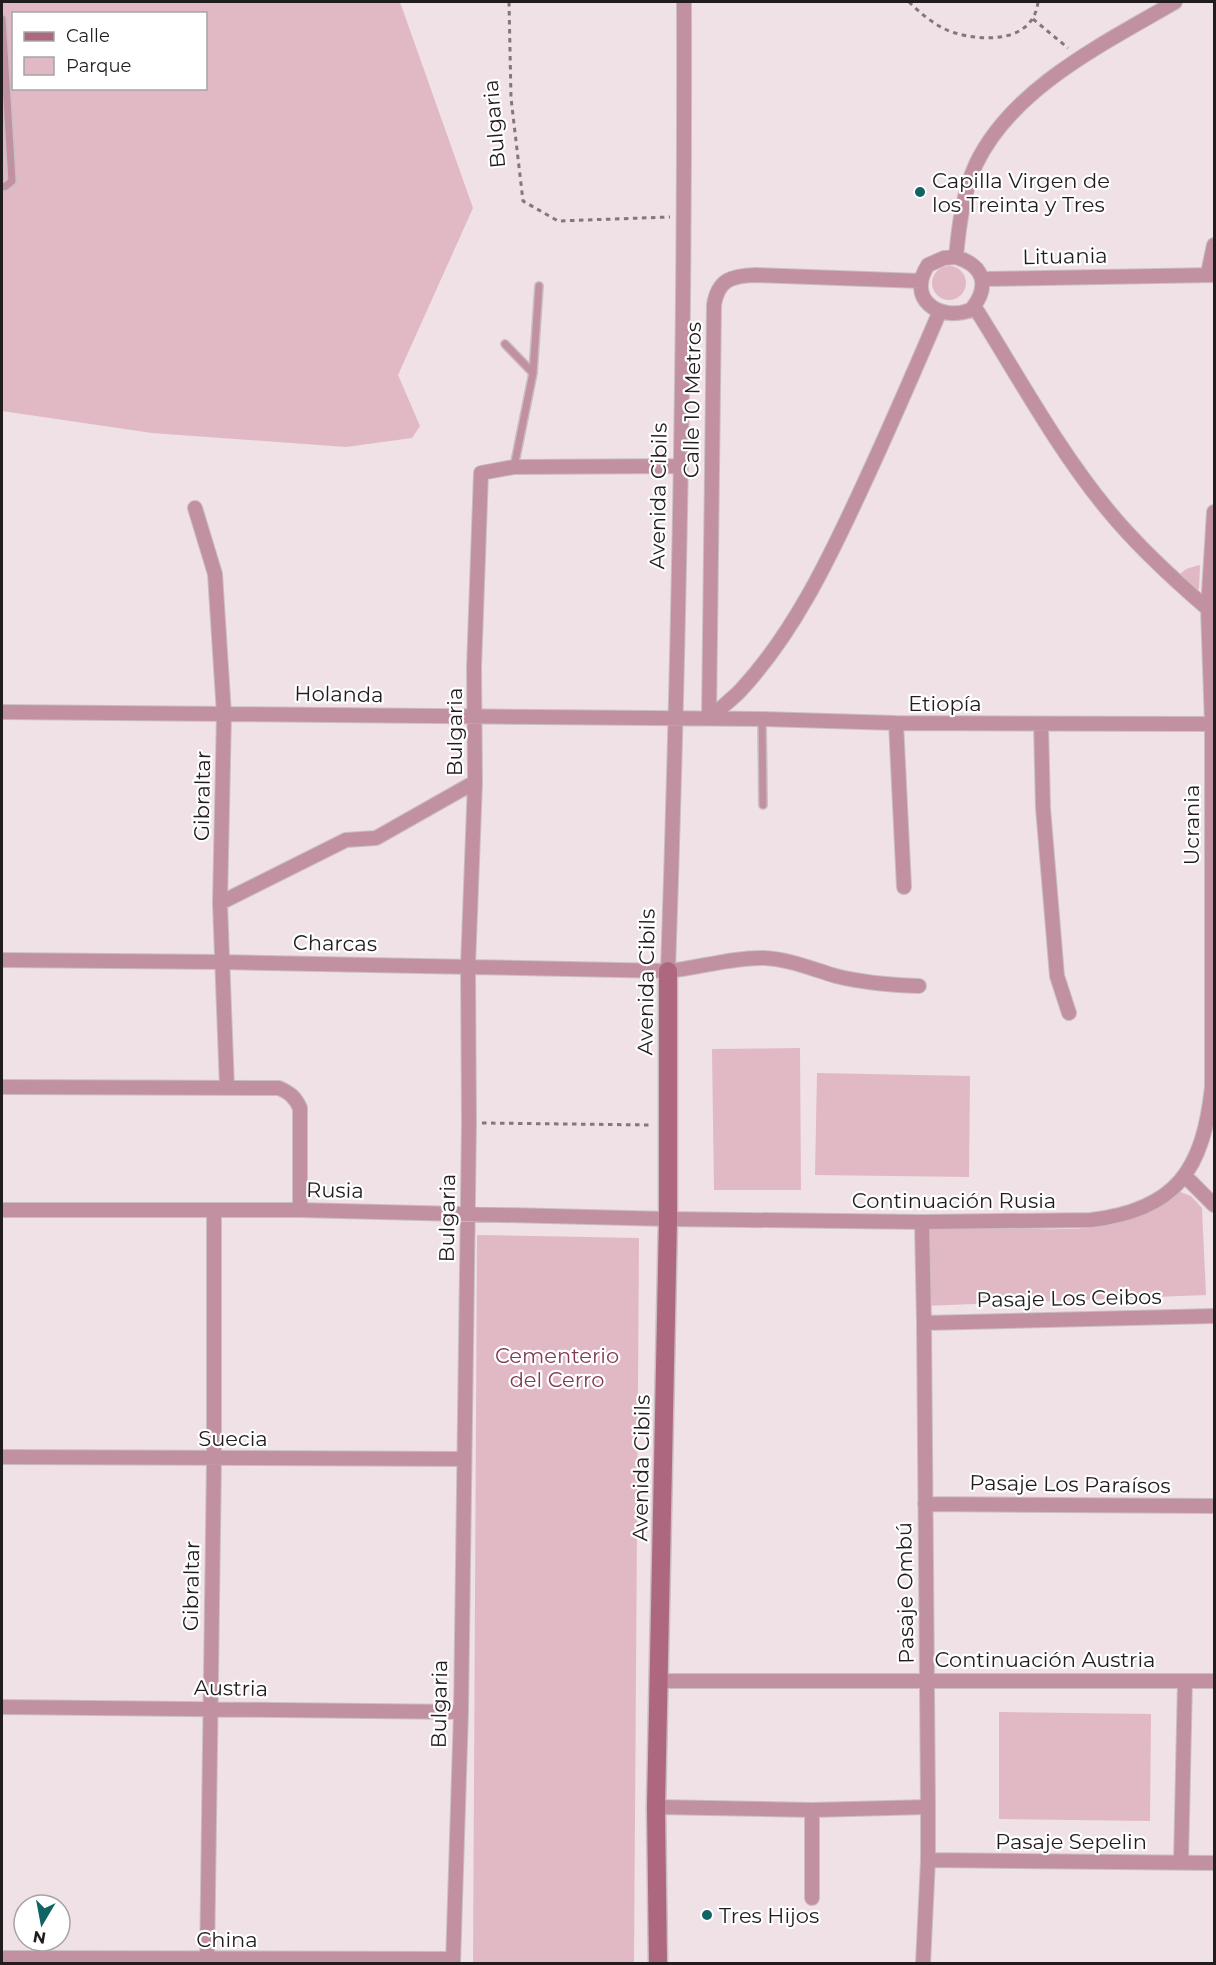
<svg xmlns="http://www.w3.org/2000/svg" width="1216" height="1965" viewBox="0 0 1216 1965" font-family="Montserrat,sans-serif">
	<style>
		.green { fill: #e1b9c5; fill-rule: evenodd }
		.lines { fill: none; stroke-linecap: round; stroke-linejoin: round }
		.lane-casing { stroke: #cabec1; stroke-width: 10 }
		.street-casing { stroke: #cabec1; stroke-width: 16 }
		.secondary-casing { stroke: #cabec1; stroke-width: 21 }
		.path { stroke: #81787b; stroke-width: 3; stroke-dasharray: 4.5 4.5; stroke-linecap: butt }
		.lane { stroke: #c291a1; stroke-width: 7 }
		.street { stroke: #c291a1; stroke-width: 14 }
		.secondary { stroke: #ad6880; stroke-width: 18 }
		.poi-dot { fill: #126366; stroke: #fff; stroke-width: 2 }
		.labels { text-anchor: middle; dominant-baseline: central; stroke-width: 4.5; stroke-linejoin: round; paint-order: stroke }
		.street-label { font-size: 21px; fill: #211c1e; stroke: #fff }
		.poi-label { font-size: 21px; fill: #211c1e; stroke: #fff; text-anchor: start }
		.park-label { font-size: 21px; fill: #823955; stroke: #fff }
	</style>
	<rect width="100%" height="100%" fill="#efe1e5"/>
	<path class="green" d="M2 2H400L473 208 398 375 420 426 412 438 346 447 152 433 2 411ZM14 14H206V88H14Z
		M932 283a17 17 0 1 1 34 0a17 17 0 1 1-34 0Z
		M1199 565 1200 566 1199 588 1197 591 1179 575 1186 569Z
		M800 1048 801 1190H714L712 1049Z
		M817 1073 970 1076 969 1177 815 1175Z
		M1175 1190 1191 1196 1202 1208 1206 1295 924 1306V1228C956 1228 988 1228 1020 1229 1073 1229 1137 1234 1175 1190Z
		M477 1235 639 1238 634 1963H473Z
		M999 1712 1151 1714 1150 1821 999 1819Z"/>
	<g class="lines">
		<g class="lane-casing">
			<path id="lane" d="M2 19 12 181 6 186 2 187
				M505 344 533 373
				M514 467 533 373 539 286
				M762 719 763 805"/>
		</g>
		<g class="street-casing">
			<path id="street" d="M956 257C959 225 963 193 976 164 1013 87 1105 43 1175 2
				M956 257C985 266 990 287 971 310 939 322 906 299 928 265L944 258Z
				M1208 273 1214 245
				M983 279 1214 275
				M974 306C1017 374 1056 447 1107 509 1137 546 1172 578 1208 609
				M195 508 215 574 224 714 220 903 227 1088
				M2 712 762 719 896 723 1214 724
				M709 719 714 305C718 279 732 276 755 275L921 281
				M709 719C719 709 730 701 740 691 793 634 828 561 860 492 888 432 914 372 940 311
				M896 723 904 887
				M1041 724 1043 808 1057 976 1069 1013
				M220 903 346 840 376 838 475 782
				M2 960 222 962 668 971C699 968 733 957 764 958 789 959 812 969 836 976 863 983 891 985 919 986
				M668 971C679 648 685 325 684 2
				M2 1087 279 1088C290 1093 295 1097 300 1108V1210
				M1185 1176 1214 1205
				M2 1210H300L668 1219 922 1222 1091 1220C1177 1210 1203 1169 1212 1087V724L1208 609 1214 512
				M922 1222 924 1323 928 1807V1860L923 1964
				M924 1323 1214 1316
				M2 1457 464 1459
				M925 1504 1214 1506
				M660 1681H1214
				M2 1707 461 1712
				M656 1807 812 1810 928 1807
				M928 1860 1214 1863
				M1181 1862 1185 1681
				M812 1898V1810
				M2 1958 453 1959
				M207 1964 214 1459V1210
				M453 1964 461 1712 469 1123 468 966 475 782 474 668 481 473 514 467 681 466"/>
		</g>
		<g class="secondary-casing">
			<path id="secondary" d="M658 1964 656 1807 668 1219V971"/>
		</g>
		<path class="path" d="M509 2 511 98 523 201 558 221 670 217
			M909 2C921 14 938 28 955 33 986 42 1033 42 1038 2
			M1033 19 1068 48
			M482 1123 653 1125"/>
		<use href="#lane" class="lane"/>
		<use href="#street" class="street"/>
		<use href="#secondary" class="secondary"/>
	</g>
	<g class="poi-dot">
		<circle cx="920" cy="192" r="6"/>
		<circle cx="707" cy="1915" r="6"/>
	</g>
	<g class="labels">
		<g class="street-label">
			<text transform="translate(494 124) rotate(-95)">Bulgaria</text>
			<text transform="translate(1065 256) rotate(-1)">Lituania</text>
			<text transform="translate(692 400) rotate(-89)">Calle 10 Metros</text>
			<text transform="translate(658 496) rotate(-89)">Avenida Cibils</text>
			<text transform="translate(339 694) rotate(1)">Holanda</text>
			<text x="945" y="703">Etiopía</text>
			<text transform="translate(454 732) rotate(-90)">Bulgaria</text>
			<text transform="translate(202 796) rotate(-89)">Gibraltar</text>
			<text transform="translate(1191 825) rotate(-90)">Ucrania</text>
			<text transform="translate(335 943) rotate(1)">Charcas</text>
			<text transform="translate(646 982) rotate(-89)">Avenida Cibils</text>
			<text transform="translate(335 1190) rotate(1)">Rusia</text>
			<text x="954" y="1200">Continuación Rusia</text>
			<text transform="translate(447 1218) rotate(-89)">Bulgaria</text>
			<text transform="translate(1069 1298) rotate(-1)">Pasaje Los Ceibos</text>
			<text x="233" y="1438">Suecia</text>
			<text transform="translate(641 1468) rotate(-89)">Avenida Cibils</text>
			<text transform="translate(1070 1484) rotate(1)">Pasaje Los Paraísos</text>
			<text transform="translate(191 1586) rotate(-89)">Gibraltar</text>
			<text transform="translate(905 1593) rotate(-91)">Pasaje Ombú</text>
			<text x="1045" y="1659">Continuación Austria</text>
			<text transform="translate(231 1688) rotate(1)">Austria</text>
			<text transform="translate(439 1704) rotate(-89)">Bulgaria</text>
			<text x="1071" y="1841">Pasaje Sepelin</text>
			<text x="227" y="1939">China</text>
		</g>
		<g class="poi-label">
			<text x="932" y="180">Capilla Virgen de<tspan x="932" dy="24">los Treinta y Tres</tspan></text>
			<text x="719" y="1915">Tres Hijos</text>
		</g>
		<g class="park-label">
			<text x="557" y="1355">Cementerio<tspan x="557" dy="24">del Cerro</tspan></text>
		</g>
	</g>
	<rect width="1216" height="1965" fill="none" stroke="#211c1e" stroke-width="6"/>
	<rect x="12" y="12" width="195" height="78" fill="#ffffff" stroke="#a6a4a5" stroke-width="1.5"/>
	<rect x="24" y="32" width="30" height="9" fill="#ad6880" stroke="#a6a4a5" stroke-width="1.5"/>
	<text x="66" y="42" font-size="18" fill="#211c1e">Calle</text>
	<rect x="24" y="57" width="30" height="18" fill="#e1b9c5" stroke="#a6a4a5" stroke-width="1.5"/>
	<text x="66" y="72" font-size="18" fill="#211c1e">Parque</text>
	<g transform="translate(42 1923) rotate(190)"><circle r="28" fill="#ffffff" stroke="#a6a4a5" stroke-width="1.5"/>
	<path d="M0-4.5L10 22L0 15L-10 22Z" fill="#126366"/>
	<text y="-9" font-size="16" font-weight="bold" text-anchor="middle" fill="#211c1e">N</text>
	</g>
</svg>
